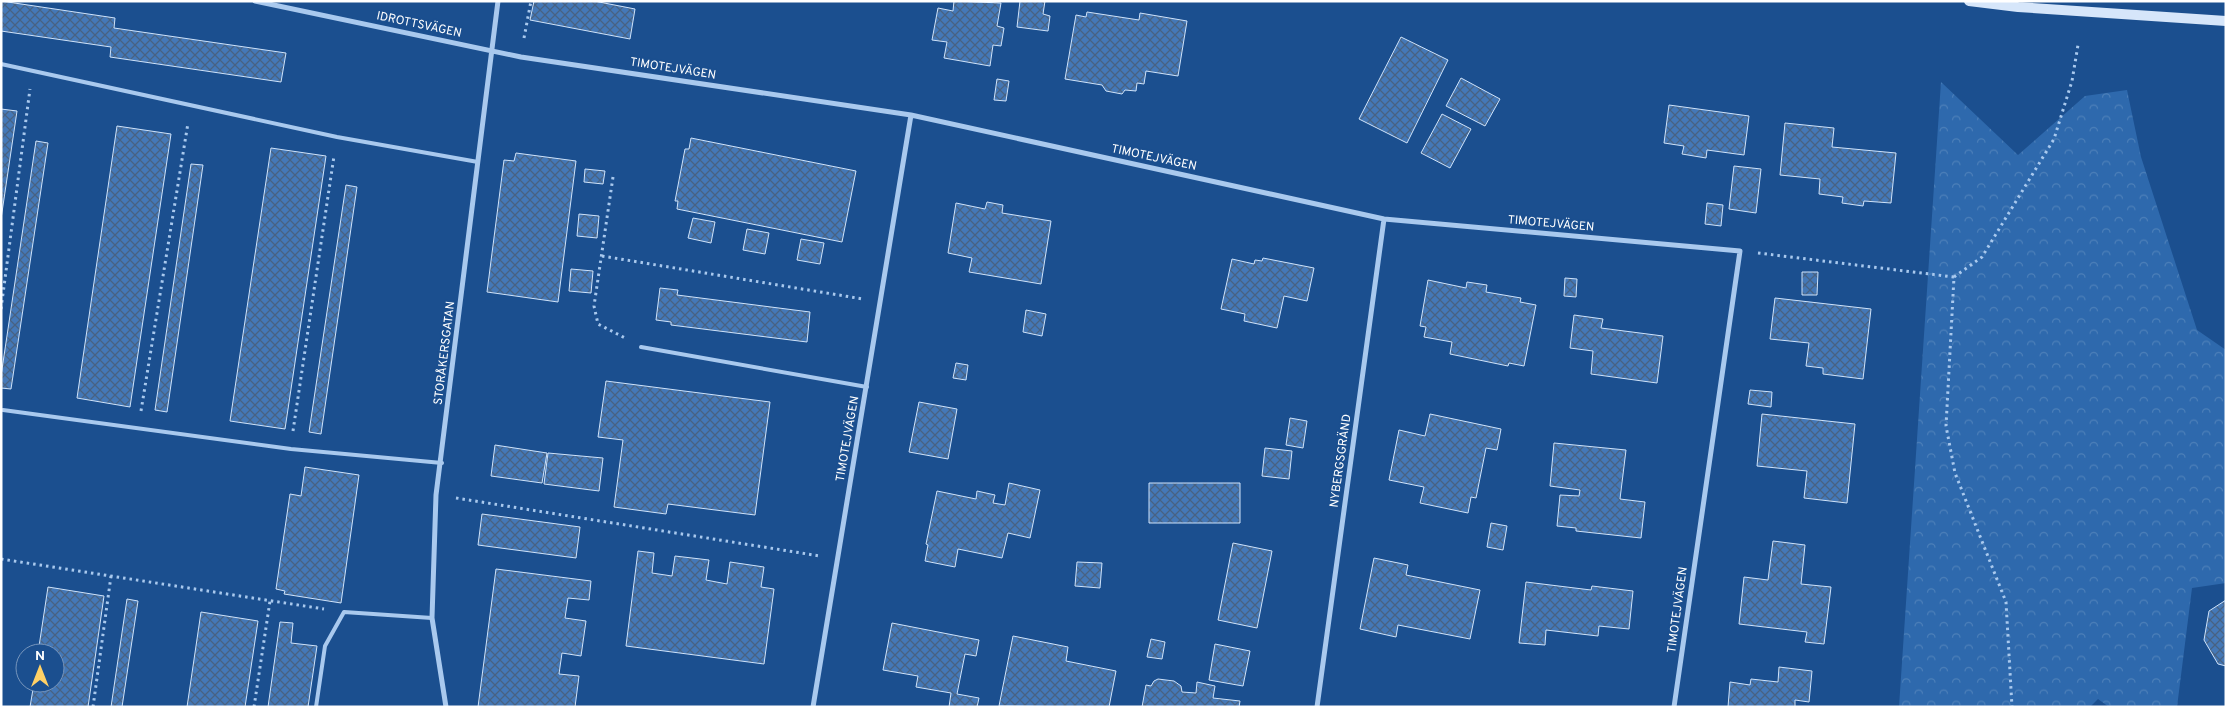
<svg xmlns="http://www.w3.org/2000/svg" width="2227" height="708" viewBox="0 0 2227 708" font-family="Overpass,sans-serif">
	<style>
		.forest { fill: url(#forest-crowns) }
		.building { fill: url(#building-cross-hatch); stroke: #cfe3fa }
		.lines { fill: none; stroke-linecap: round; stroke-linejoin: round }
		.path { stroke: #a9c9ee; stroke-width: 3; stroke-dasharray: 2.5 4; stroke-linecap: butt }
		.lane { stroke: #a9c9ee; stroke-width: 4 }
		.street { stroke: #a9c9ee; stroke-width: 5 }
		.secondary { stroke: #d6e6fa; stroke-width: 10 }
		.labels { text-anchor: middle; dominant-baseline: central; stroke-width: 4; stroke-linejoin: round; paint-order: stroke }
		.street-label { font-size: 12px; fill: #fff; stroke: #1b4f8f }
	</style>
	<defs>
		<pattern id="forest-crowns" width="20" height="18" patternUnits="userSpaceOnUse" patternTransform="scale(1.25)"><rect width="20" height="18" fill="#2e69ad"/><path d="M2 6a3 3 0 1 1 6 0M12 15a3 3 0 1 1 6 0" fill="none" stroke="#4d80b9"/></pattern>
		<pattern id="building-cross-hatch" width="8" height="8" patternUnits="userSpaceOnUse" patternTransform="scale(1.25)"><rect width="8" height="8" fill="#4478b7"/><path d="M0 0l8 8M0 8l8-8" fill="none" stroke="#486282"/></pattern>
	</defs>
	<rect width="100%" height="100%" fill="#1b4f8f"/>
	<path class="forest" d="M1941 82 2018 155 2085 96 2127 90 2141 157 2197 330 2226 350V583L2192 588 2177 707H2109L2098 699 2090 707H1899Z"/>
	<path class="building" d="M1 1 115 18 114 28 286 53 281 82 110 57 111 47 1 31Z
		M534 1H594L635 9 630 39 530 20Z
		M954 1 1001 3 997 26 1004 28 1001 46 993 45 990 66 944 58 947 42 932 40 938 8 953 11Z
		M1020 1H1045L1043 14 1050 16 1048 31 1017 27Z
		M1087 12 1139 20 1140 13 1187 21 1178 76 1146 71 1144 84 1137 83 1136 91 1125 90 1122 94 1106 91 1102 85 1065 79 1076 15 1086 17Z
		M1401 37 1448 60 1407 143 1359 119Z
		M1461 78 1500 99 1485 126 1446 106Z
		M997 79 1009 81 1006 101 994 100Z
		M1669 105 1749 116 1744 155 1707 150 1706 158 1682 154 1684 146 1664 143Z
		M1 109 17 111 1 219Z
		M1442 114 1471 129 1450 168 1421 153Z
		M1785 123 1834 128 1832 147 1896 153 1891 203 1864 201 1863 206 1842 203 1843 197 1819 194 1820 179 1780 175Z
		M117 126 171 134 130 407 77 398Z
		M691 138 856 171 842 242 677 209 678 201H675L685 149H689Z
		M36 141 48 143 11 389 1 388V376Z
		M271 148 326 156 285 429 230 421Z
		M516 153 576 161 558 302 487 292 504 160 514 161Z
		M191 164 203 165 167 412 155 410Z
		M1734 166 1761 169 1756 213 1729 209Z
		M585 169 605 171 603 184 584 182Z
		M346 185 357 187 321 434 309 432Z
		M987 202 1003 205 1002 213 1051 221 1041 284 969 272 972 258 948 253 956 203 985 209Z
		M1707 203 1723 205 1721 226 1705 224Z
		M579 214 599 216 597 238 577 236Z
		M693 218 715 222 711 243 688 238Z
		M747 229 769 233 765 254 743 250Z
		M801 239 824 243 820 264 797 260Z
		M1263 258 1314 268 1307 301 1284 296 1277 328 1244 321 1245 314 1221 309 1232 259 1254 264 1255 260 1262 261Z
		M571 269 593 271 591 293 569 291Z
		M1802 272H1818L1817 295H1802Z
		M1565 278 1577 279 1576 297 1564 296Z
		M1428 280 1466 288 1467 282 1487 285 1486 292 1521 298 1520 302 1536 305 1524 366 1509 363 1508 366 1450 354 1452 342 1424 337 1426 327 1420 326Z
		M660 288 678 290 677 295 810 312 807 342 671 325V322L656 320Z
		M1775 298 1871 309 1863 379 1823 374V368L1806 366 1809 343 1770 339Z
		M1026 310 1046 314 1042 336 1023 332Z
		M1574 315 1603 319 1601 328 1663 336 1657 383 1591 374 1593 351 1570 348Z
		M956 363 968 365 966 380 953 378Z
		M606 381 770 402 755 515 668 504 666 514 614 507 623 440 598 437Z
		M1750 390 1772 392 1771 407 1748 404Z
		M919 402 957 409 948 459 909 452Z
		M1430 414 1501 429 1497 450 1486 448 1476 498 1471 497 1468 513 1420 503 1424 487 1389 480 1399 430 1425 436Z
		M1762 414 1855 424 1847 503 1804 498 1807 471 1757 466Z
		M1290 418 1307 421 1303 448 1286 445Z
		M1554 443 1626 450 1620 499 1645 502 1641 538 1576 531V528L1557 526 1560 495 1579 496 1580 490 1550 486Z
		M495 445 547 453 542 483 491 476Z
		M1265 448 1292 451 1289 479 1262 476Z
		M548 453 603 458 599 491 544 484Z
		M305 467 359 475 341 603 284 594 285 591 276 589 290 494 301 496Z
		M1009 483 1040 490 1030 538 1008 533 1002 558 958 549 955 567 925 561 928 545 926 544 937 491 976 499 977 491 995 495 993 503 1005 505Z
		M1149 483H1240V523H1149Z
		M482 514 580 527 576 558 478 545Z
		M1491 523 1507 526 1503 550 1487 547Z
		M1773 541 1805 545 1801 584 1831 587 1824 644 1805 642 1807 632 1739 624 1744 577 1768 580Z
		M1233 543 1272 551 1257 628 1218 620Z
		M638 551 654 553 652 573 672 576 675 556 709 560 706 580 727 584 730 562 764 567 761 587 774 589 764 664 626 646Z
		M1374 558 1408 565 1406 575 1480 590 1470 639 1398 625 1396 637 1360 629Z
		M1077 562 1102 563 1100 588 1075 586Z
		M496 569 591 581 589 600 568 598 565 618 586 621 581 656 562 653 559 674 579 676 575 707H478Z
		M1526 582 1591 590 1592 586 1633 591 1629 629 1599 626 1598 636 1546 630 1545 645 1519 643Z
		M48 587 104 596 88 707H30L34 683H55V653H38Z
		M127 599 138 601 122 707H111Z
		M2226 600V666L2218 664 2204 640 2209 611Z
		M201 612 258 621 245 707H187Z
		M280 622 293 623 291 643 317 646 308 707H268Z
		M892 623 979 640 976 656 965 654 957 694 979 698 977 707H949L951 693 916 687 918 676 883 670Z
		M1013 636 1068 647 1066 661 1116 671 1109 707 999 706Z
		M1151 639 1165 642 1162 659 1147 657Z
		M1215 644 1250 651 1243 686 1209 680Z
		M1779 667 1812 671 1809 702 1795 700V707H1728L1730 682 1750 685 1751 679 1778 682Z
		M1158 679 1174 681 1181 686 1182 692 1196 693 1197 682 1215 686 1213 698 1240 701 1239 707H1142L1146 685 1151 686 1154 681Z"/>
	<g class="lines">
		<path class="path" d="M524 38 531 1
			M613 177 594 306 598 324 625 338
			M1758 253 1954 277 1946 426 1955 473 2006 602 2012 707
			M602 256 863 299
			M1954 277 1982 257 2054 139 2072 81 2078 45
			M1 309 30 89
			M141 411 188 123
			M293 431 334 156
			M456 498 820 556
			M1 559 324 609
			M93 707 111 576
			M254 707 270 601"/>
		<path class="lane" d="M1 64 337 137 478 162
			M641 347 867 387
			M3 410 291 449 442 463
			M316 707 325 646 344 612 432 618"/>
		<path class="street" d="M255 1 521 57 911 115 1384 219 1740 251 1674 707
			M446 707 432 618 436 495 498 1
			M813 707 911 115
			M1317 707 1384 219"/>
		<path class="secondary" d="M1969 1 2018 7 2226 21"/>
	</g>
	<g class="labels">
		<g class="street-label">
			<text transform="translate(419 25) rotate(12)">IDROTTSVÄGEN</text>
			<text transform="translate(673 69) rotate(9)">TIMOTEJVÄGEN</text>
			<text transform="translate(1154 158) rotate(12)">TIMOTEJVÄGEN</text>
			<text transform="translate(1551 224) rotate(5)">TIMOTEJVÄGEN</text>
			<text transform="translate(445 353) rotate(-83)">STORÅKERSGATAN</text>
			<text transform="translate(848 439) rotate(-80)">TIMOTEJVÄGEN</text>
			<text transform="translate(1341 461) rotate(-82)">NYBERGSGRÄND</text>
			<text transform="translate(1678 610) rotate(-82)">TIMOTEJVÄGEN</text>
		</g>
	</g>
	<rect width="2227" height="708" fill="none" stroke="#ffffff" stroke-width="5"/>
	<g transform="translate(40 668)"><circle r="24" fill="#1b4f8f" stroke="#7695bc"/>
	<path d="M0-4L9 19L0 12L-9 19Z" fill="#ffd166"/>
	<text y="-8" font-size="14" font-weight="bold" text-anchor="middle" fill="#ffffff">N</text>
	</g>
</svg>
